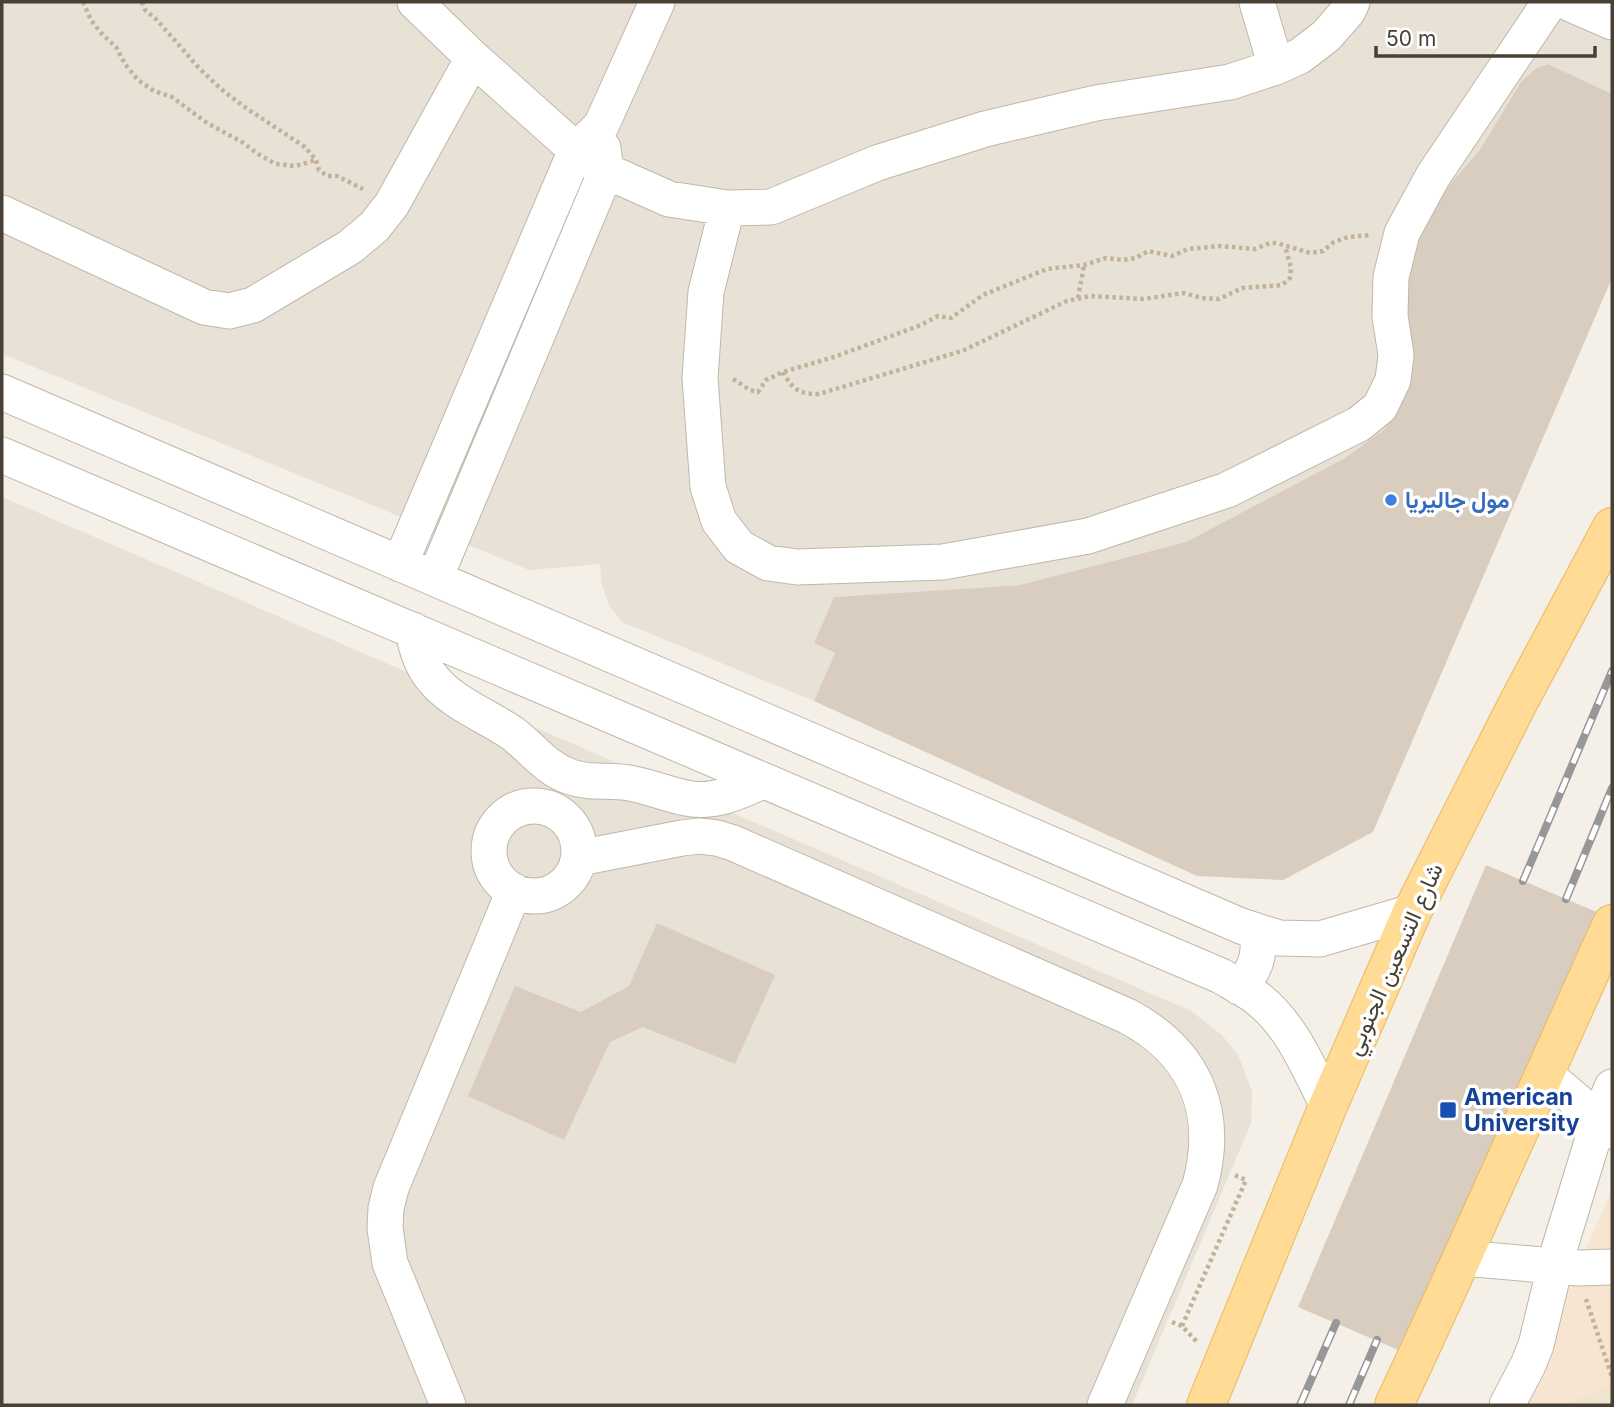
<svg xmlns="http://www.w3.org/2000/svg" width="1614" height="1407" viewBox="0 0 1614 1407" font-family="Inter,Vazirmatn,sans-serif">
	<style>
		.residential { fill: #e8e1d5 }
		.commercial { fill: #f7e5d1 }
		.education { fill: #eee4d0 }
		.building { fill: #d9cdbf }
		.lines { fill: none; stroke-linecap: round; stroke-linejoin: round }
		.minor-casing { stroke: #c0b7a9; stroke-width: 37 }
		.major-casing { stroke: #eab95f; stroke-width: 40 }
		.path { stroke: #c3b299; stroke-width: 4.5; stroke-dasharray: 3.5 3.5; stroke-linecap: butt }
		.minor { stroke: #fff; stroke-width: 35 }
		.major { stroke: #ffdb95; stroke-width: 38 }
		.rail-casing { stroke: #979797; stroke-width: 8 }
		.rail { stroke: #fff; stroke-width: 5; stroke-dasharray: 16; stroke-linecap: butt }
		.shop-dot { fill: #3f7fe0; stroke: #fff; stroke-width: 2.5 }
		.transit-dot { fill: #1a4fb4; stroke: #fff; stroke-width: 2.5 }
		.labels { text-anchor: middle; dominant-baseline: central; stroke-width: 7; stroke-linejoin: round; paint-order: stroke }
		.shop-label { font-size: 23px; font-weight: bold; fill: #366cbe; stroke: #fff; text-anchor: start }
		.street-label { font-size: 23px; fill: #484035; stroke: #fff }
		.transit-label { font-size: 23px; font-weight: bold; fill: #164399; stroke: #fff; text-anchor: start }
	</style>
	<rect width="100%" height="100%" fill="#f4efe7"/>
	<path class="residential" d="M2 2H1612V94L1548 64 1535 69 1521 82 1479 151 1433 204 1405 396 1385 429 1345 458 1186 542 1020 585 834 597 814 643 835 653 814 701 622 622 609 605 602 585 600 564 529 570 338 491 2 354Z
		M2 497 1191 1011 1222 1035 1238 1055 1252 1091 1251 1123 1132 1405H2Z"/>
	<path class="commercial" d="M1612 1188V1405H1520Z"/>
	<path class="education" d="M1612 1384V1405H1569L1570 1402Z"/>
	<path class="building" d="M1548 64 1612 94V278L1373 832 1283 880 1197 876 814 701 835 653 814 643 834 597 1020 585 1186 542 1345 458 1385 429 1405 396 1409 366 1404 273 1433 204 1479 151 1521 82 1535 69Z
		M1486 865 1599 913 1410 1355 1298 1307Z
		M657 923 775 975 735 1064 643 1027 610 1042 564 1140 468 1096 515 986 581 1012 629 986Z"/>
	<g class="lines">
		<g class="minor-casing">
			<path id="minor" d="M415 2 473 58 576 150 606 171 669 199 727 208 771 207 877 163 985 129 1096 103 1230 82 1276 67 1300 56 1326 36 1348 11 1352 2
				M1257 2 1276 67
				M1566 2 1612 22
				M727 208 706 292 700 378 708 487 719 521 739 547 768 563 797 567 943 562 1088 536 1227 490 1359 424 1380 407 1393 380 1396 355 1390 316 1391 277 1402 233 1433 176 1550 2
				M2 213 204 307 229 311 253 305 350 247 374 227 392 204 473 58
				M2 392 1241 926 1279 938 1320 939 1412 912
				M2 455 1221 976C1231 982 1243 988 1253 995 1291 1022 1308 1067 1328 1106
				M400 564 576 150 601 126 657 2
				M435 578 606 171 603 148
				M413 630C416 649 421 665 433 679 451 702 487 716 512 733 532 748 546 769 571 777 590 784 610 779 629 783 648 786 666 794 686 798 712 804 740 792 762 781
				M489 851a45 45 0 1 1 90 0a45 45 0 1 1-90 0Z
				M579 858 682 838 699 836 717 838 733 843 1127 1016C1195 1052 1220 1111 1200 1185L1105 1405
				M1239 987C1256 971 1261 953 1257 931
				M1544 1073 1612 1131
				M1463 1258 1577 1268 1612 1267
				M448 1405 390 1263 385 1228 386 1208 391 1188 514 891
				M1507 1405 1528 1365 1536 1345 1551 1283 1554 1266 1599 1119 1612 1087"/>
		</g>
		<g class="major-casing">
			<path id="major" d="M1206 1405 1328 1106 1412 912 1518 703 1612 527
				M1394 1405C1469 1246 1539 1084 1612 924"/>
		</g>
		<path class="path" d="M83 2 91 20 102 34 116 47 125 64 138 80 154 91 172 97 207 123 242 142 258 154 276 164 296 166 316 160
			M142 2 145 10 157 20 198 67 221 89 246 108 305 147 316 160 319 170 327 176H337L363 189
			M1078 298 1084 265
			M783 372C793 390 799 394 819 394L962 351 1067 301 1090 296 1143 299 1184 293 1202 298 1219 299 1242 288 1282 285 1290 278 1291 268 1285 246
			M733 379 750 390 758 392 766 380 783 372 834 357 921 325 938 316 951 318 983 295 1047 269 1084 265 1106 258 1123 260 1136 258 1148 251 1172 256 1188 249 1220 246 1255 249 1270 243H1277L1310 253 1323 251 1334 242 1348 237 1370 235
			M1586 1299 1612 1377
			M1172 1322 1182 1326 1198 1343
			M1182 1326 1246 1180 1232 1174"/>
		<use href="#minor" class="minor"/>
		<use href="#major" class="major"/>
		<g class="rail-casing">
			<path id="rail" d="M1523 881 1612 671
				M1566 899 1612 788
				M1300 1405 1336 1323
				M1349 1405 1377 1340"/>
		</g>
		<use href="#rail" class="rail"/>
	</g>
	<circle class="shop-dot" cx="1391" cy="500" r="7"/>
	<rect class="transit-dot" x="1439" y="1101" width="18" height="18" rx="3.5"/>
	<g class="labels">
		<g class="shop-label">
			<text x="1405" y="500">مول جاليريا</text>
		</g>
		<g class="street-label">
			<text transform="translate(1394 959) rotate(-66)">شارع التسعين الجنوبي</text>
		</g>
		<g class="transit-label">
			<text x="1464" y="1097">American<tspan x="1464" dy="26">University</tspan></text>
		</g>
	</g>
	<rect width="1614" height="1407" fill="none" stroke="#484035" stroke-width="7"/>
	<path d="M1376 46v10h219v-10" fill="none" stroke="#484035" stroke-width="3.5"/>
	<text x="1386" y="46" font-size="21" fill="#484035" stroke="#ffffff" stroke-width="5" paint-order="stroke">50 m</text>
</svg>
